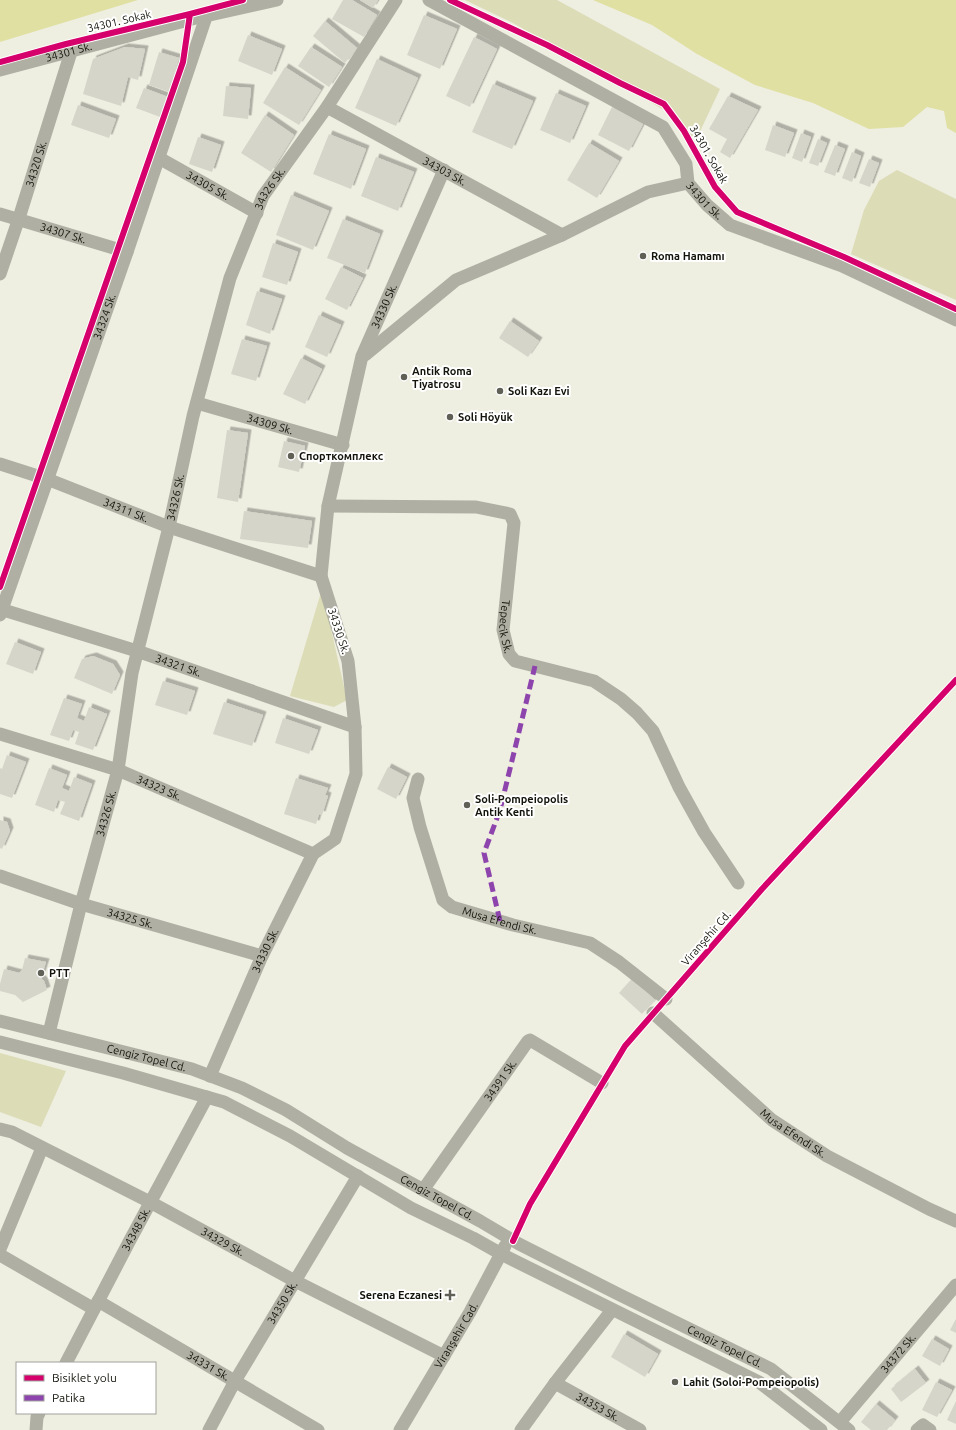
<svg xmlns="http://www.w3.org/2000/svg" width="956" height="1430" viewBox="0 0 956 1430" font-family="Ubuntu,sans-serif">
	<style>
		.green { fill: #dcdcb7 }
		.water { fill: #e0e0a3 }
		.building { fill: #d5d5ca; filter: url(#shadow) }
		.lines { fill: none; stroke-linecap: round; stroke-linejoin: round }
		.minor { stroke: #afafa3; stroke-width: 13 }
		.quiet { stroke: #8e44ad; stroke-width: 5; stroke-dasharray: 10 5; stroke-linecap: butt }
		.cycleway-casing { stroke: #fff; stroke-width: 8 }
		.cycleway { stroke: #d6006c; stroke-width: 6 }
		.poi-dot { fill: #606057; stroke: #fff; stroke-width: 1.5 }
		.labels { text-anchor: middle; dominant-baseline: central; stroke-width: 4; stroke-linejoin: round; paint-order: stroke }
		.street-label { font-size: 11px; fill: #14140c; stroke: #fff }
		.poi-label { font-size: 11px; font-weight: bold; fill: #14140c; stroke: #fff; text-anchor: start }
	</style>
	<defs>
		<filter id="shadow"><feDropShadow dx="3.5" dy="-3.5" stdDeviation="0" flood-color="#0004"/></filter>
	</defs>
	<rect width="100%" height="100%" fill="#eeeee1"/>
	<path class="green" d="M465 0H557L720 89 695 142 684 125 675 117 621 84 513 23Z
		M897 170 956 199V300L851 254 864 210 879 181Z
		M322 589 347 700 334 707 290 696Z
		M0 1053 66 1071 41 1127 0 1112Z"/>
	<path class="water" d="M0 0H138L0 42Z
		M593 0H956V133L947 128 944 111 927 107 903 127 869 129 813 103 755 85 697 54 652 25Z"/>
	<path class="building" d="M343 0H352L377 15 364 37 332 19Z
		M360 0H378L373 8Z
		M424 15 457 29 440 69 407 55Z
		M325 21 357 48 345 63 313 36Z
		M248 35 282 49 272 75 238 61Z
		M474 37 497 49 470 107 446 96Z
		M125 47 145 49 138 80 128 77 121 106 83 94 93 59Z
		M311 47 342 67 329 87 298 66Z
		M159 52 179 58 170 92 149 85Z
		M377 59 418 78 396 126 355 108Z
		M285 67 321 90 299 125 263 103Z
		M493 84 533 101 512 149 472 132Z
		M226 86 251 88 248 119 223 116Z
		M144 88 168 97 160 117 136 108Z
		M556 93 586 106 570 143 540 130Z
		M728 96 758 110 730 158 720 152 727 139 709 129Z
		M78 105 116 119 109 138 71 125Z
		M612 107 643 124 629 151 598 135Z
		M265 115 294 135 271 172 241 153Z
		M773 125 794 133 785 157 765 150Z
		M801 133 811 137 802 162 792 158Z
		M329 134 366 149 351 189 313 174Z
		M198 137 221 145 212 172 189 164Z
		M818 139 827 143 818 166 809 163Z
		M589 143 619 161 597 198 567 180Z
		M835 145 845 149 835 176 824 172Z
		M852 152 861 156 852 182 842 178Z
		M376 157 414 172 398 211 361 196Z
		M869 159 879 163 870 187 859 183Z
		M291 195 329 211 313 250 276 235Z
		M343 219 380 234 365 273 327 258Z
		M273 243 298 252 287 285 262 277Z
		M341 267 363 278 347 310 325 299Z
		M257 291 282 299 270 334 246 325Z
		M319 315 341 325 327 357 305 347Z
		M510 321 539 341 528 357 499 338Z
		M242 339 267 346 256 381 231 374Z
		M301 358 322 369 305 404 283 394Z
		M227 430 248 433 238 502 217 498Z
		M284 441 305 446 299 472 278 467Z
		M244 511 312 521 308 548 240 539Z
		M15 642 41 652 33 674 6 664Z
		M93 656 113 664 120 675 112 694 74 678 82 659Z
		M163 681 195 691 187 715 155 705Z
		M64 698 82 704 77 718 84 721 89 707 107 714 93 750 75 744 79 732 73 730 69 741 50 735Z
		M224 702 263 715 252 746 213 734Z
		M283 718 318 730 309 754 275 743Z
		M7 755 26 762 12 798 0 794V768L2 769Z
		M388 767 407 777 396 799 377 789Z
		M49 768 67 775 62 788 69 791 74 777 92 784 79 821 60 814 65 802 58 800 54 812 35 805Z
		M296 778 328 788 325 795 328 796 322 815 319 814 316 824 284 814Z
		M0 820 7 822 10 831 2 849 0 848Z
		M25 958 46 962 41 978 44 981 47 990 23 1002 15 995 0 991V984L4 969 19 973 22 970Z
		M632 979 655 1000 642 1014 619 993Z
		M956 1319V1333L950 1330Z
		M624 1334 658 1354 645 1377 611 1357Z
		M932 1339 949 1349 940 1366 922 1356Z
		M915 1369 926 1383 901 1402 891 1389Z
		M936 1382 952 1390 937 1417 922 1410Z
		M956 1401V1424L947 1420Z
		M876 1404 895 1420 887 1430H871L861 1422Z"/>
	<g class="lines">
		<g class="minor">
			<path id="s1" d="M429 0 663 127 686 164 688 183 707 205 730 225 842 266 956 320"/>
			<path id="s2" d="M0 70 192 19 277 0"/>
			<path id="s3" d="M327 107 562 235"/>
			<path id="s4" d="M159 158 257 213"/>
			<path id="s5" d="M0 214 127 252"/>
			<path id="s6" d="M0 274 19 218 71 52"/>
			<path d="M365 355 456 280 562 235 648 192 688 183"/>
			<path id="s7" d="M197 403 343 445"/>
			<path id="s8" d="M0 464 47 479 169 527 321 576"/>
			<path id="s9" d="M328 506 476 507 510 514 514 523 503 630 509 654 515 661 594 681 621 699 637 713 653 731 679 787 704 832 738 883"/>
			<path id="s10" d="M0 609 137 651 355 727"/>
			<path id="s11" d="M0 615 127 252 206 17"/>
			<path id="s12" d="M0 734 118 770 313 854"/>
			<path id="s13" d="M418 779 413 798 420 827 443 900 452 907 513 925 590 943 619 962 666 999"/>
			<path id="s14" d="M0 876 81 904 262 956"/>
			<path id="s15" d="M653 1013 772 1120 827 1156 929 1209 956 1221"/>
			<path id="s16" d="M0 1021 192 1069 242 1088 286 1110 347 1148 480 1221 519 1244 620 1295 771 1369 849 1430"/>
			<path id="s17" d="M49 1033 81 904 118 770 132 673 169 527 193 416 230 278 263 196 327 107 396 0"/>
			<path d="M0 1042 123 1073 224 1102 290 1136 411 1208 473 1238 505 1256 759 1382 821 1430"/>
			<path id="s18" d="M210 1076 262 956 313 854 335 839 356 774 355 727 348 661 321 576 328 506 362 356 444 170"/>
			<path id="s19" d="M0 1129 12 1132 150 1202 295 1281 444 1356"/>
			<path id="s20" d="M423 1190 528 1041 530 1040 602 1083"/>
			<path d="M0 1249 42 1148"/>
			<path d="M0 1255 94 1309"/>
			<path id="s21" d="M98 1301 318 1430"/>
			<path id="s22" d="M66 1363 129 1242 207 1097"/>
			<path id="s23" d="M555 1383 640 1430"/>
			<path id="s24" d="M840 1422 956 1285"/>
			<path d="M36 1430 37 1417 39 1413"/>
			<path id="s25" d="M209 1430 235 1381 358 1176"/>
			<path id="s26" d="M400 1430 470 1312 505 1246"/>
			<path d="M521 1430 555 1383 612 1310"/>
			<path d="M917 1430 923 1425 930 1430"/>
		</g>
		<path class="quiet" d="M500 921 484 853 500 810 535 666"/>
		<g class="cycleway-casing">
			<path id="cycleway" d="M450 0 547 45 620 83 664 104 684 131 715 187 737 212 844 257 956 309
				M0 62 66 44 190 14 243 0
				M0 587 183 62 190 14
				M513 1241 530 1204 625 1046 762 889 956 680"/>
		</g>
		<use href="#cycleway" class="cycleway"/>
	</g>
	<g class="poi-dot">
		<circle cx="643" cy="256" r="4"/>
		<circle cx="404" cy="377" r="4"/>
		<circle cx="500" cy="391" r="4"/>
		<circle cx="450" cy="417" r="4"/>
		<circle cx="291" cy="456" r="4"/>
		<circle cx="467" cy="805" r="4"/>
		<circle cx="41" cy="973" r="4"/>
		<path d="M448 1289h4v4h4v4h-4v4h-4v-4h-4v-4h4z"/>
		<circle cx="675" cy="1382" r="4"/>
	</g>
	<g class="labels">
		<g class="street-label">
			<text transform="translate(119 21) rotate(-13)">34301. Sokak</text>
			<text stroke="none"><textPath href="#s2" startOffset="71">34301 Sk.</textPath></text>
			<text transform="translate(709 154) rotate(60)">34301. Sokak</text>
			<text stroke="none"><textPath href="#s6" startOffset="116">34320 Sk.</textPath></text>
			<text stroke="none"><textPath href="#s3" startOffset="134">34303 Sk.</textPath></text>
			<text stroke="none"><textPath href="#s4" startOffset="56">34305 Sk.</textPath></text>
			<text stroke="none"><textPath href="#s17" startOffset="875">34326 Sk.</textPath></text>
			<text stroke="none"><textPath href="#s1" startOffset="353">34301 Sk.</textPath></text>
			<text stroke="none"><textPath href="#s5" startOffset="66">34307 Sk.</textPath></text>
			<text stroke="none"><textPath href="#s18" startOffset="821">34330 Sk.</textPath></text>
			<text stroke="none"><textPath href="#s11" startOffset="316">34324 Sk.</textPath></text>
			<text stroke="none"><textPath href="#s7" startOffset="76">34309 Sk.</textPath></text>
			<text stroke="none"><textPath href="#s17" startOffset="551">34326 Sk.</textPath></text>
			<text stroke="none"><textPath href="#s8" startOffset="134">34311 Sk.</textPath></text>
			<text stroke="none"><textPath href="#s9" startOffset="297">Tepecik Sk.</textPath></text>
			<text transform="translate(339 631) rotate(72)">34330 Sk.</text>
			<text stroke="none"><textPath href="#s10" startOffset="187">34321 Sk.</textPath></text>
			<text stroke="none"><textPath href="#s12" startOffset="168">34323 Sk.</textPath></text>
			<text stroke="none"><textPath href="#s17" startOffset="227">34326 Sk.</textPath></text>
			<text stroke="none"><textPath href="#s14" startOffset="137">34325 Sk.</textPath></text>
			<text stroke="none"><textPath href="#s13" startOffset="187">Musa Efendi Sk.</textPath></text>
			<text transform="translate(706 938) rotate(-49)">Viranşehir Cd.</text>
			<text stroke="none"><textPath href="#s18" startOffset="137">34330 Sk.</textPath></text>
			<text stroke="none"><textPath href="#s16" startOffset="151">Cengiz Topel Cd.</textPath></text>
			<text stroke="none"><textPath href="#s20" startOffset="134">34391 Sk.</textPath></text>
			<text stroke="none"><textPath href="#s15" startOffset="185">Musa Efendi Sk.</textPath></text>
			<text stroke="none"><textPath href="#s16" startOffset="475">Cengiz Topel Cd.</textPath></text>
			<text stroke="none"><textPath href="#s22" startOffset="151">34348 Sk.</textPath></text>
			<text stroke="none"><textPath href="#s19" startOffset="250">34329 Sk.</textPath></text>
			<text stroke="none"><textPath href="#s25" startOffset="147">34350 Sk.</textPath></text>
			<text stroke="none"><textPath href="#s26" startOffset="110">Viranşehir Cad.</textPath></text>
			<text stroke="none"><textPath href="#s16" startOffset="799">Cengiz Topel Cd.</textPath></text>
			<text stroke="none"><textPath href="#s24" startOffset="90">34372 Sk.</textPath></text>
			<text stroke="none"><textPath href="#s21" startOffset="128">34331 Sk.</textPath></text>
			<text stroke="none"><textPath href="#s23" startOffset="49">34353 Sk.</textPath></text>
		</g>
		<g class="poi-label">
			<text x="651" y="256">Roma Hamamı</text>
			<text x="412" y="371">Antik Roma<tspan x="412" dy="13">Tiyatrosu</tspan></text>
			<text x="508" y="391">Soli Kazı Evi</text>
			<text x="458" y="417">Soli Höyük</text>
			<text x="299" y="456">Спорткомплекс</text>
			<text x="475" y="799">Soli-Pompeiopolis<tspan x="475" dy="13">Antik Kenti</tspan></text>
			<text x="49" y="973">PTT</text>
			<text x="442" y="1295" text-anchor="end">Serena Eczanesi</text>
			<text x="683" y="1382">Lahit (Soloi-Pompeiopolis)</text>
		</g>
	</g>
	<rect x="16" y="1362" width="140" height="52" fill="#ffffff" stroke="#a1a19e"/>
	<rect x="24" y="1375" width="20" height="6" fill="#d6006c" stroke="#a1a19e"/>
	<text x="52" y="1382" font-size="12" fill="#14140c">Bisiklet yolu</text>
	<rect x="24" y="1395" width="20" height="6" fill="#8e44ad" stroke="#a1a19e"/>
	<text x="52" y="1402" font-size="12" fill="#14140c">Patika</text>
</svg>
